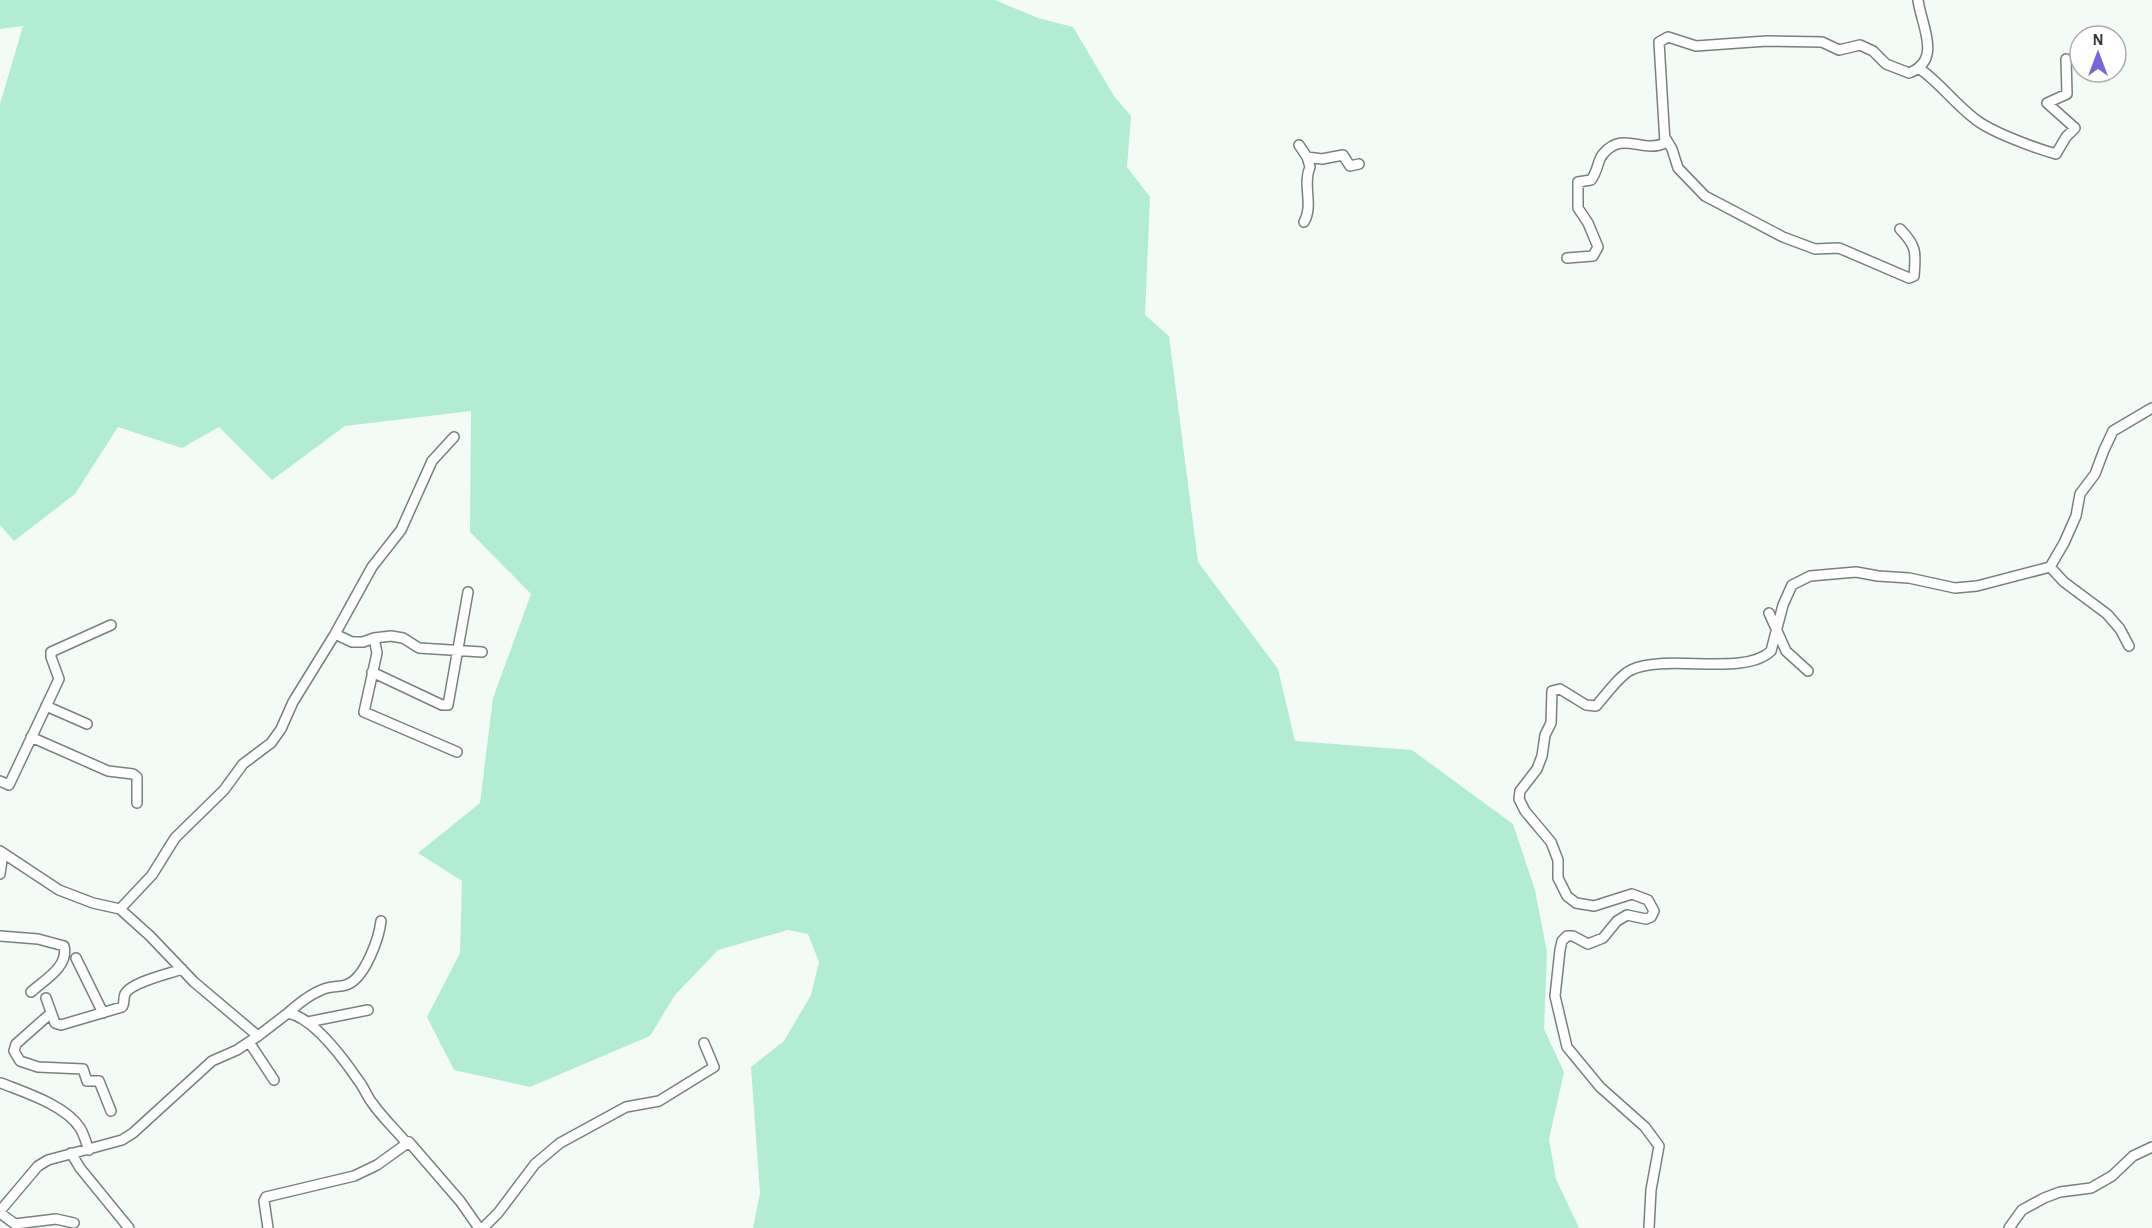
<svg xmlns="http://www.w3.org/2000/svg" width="2152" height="1228" viewBox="0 0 2152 1228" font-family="'Alegreya Sans',sans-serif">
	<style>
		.green { fill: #b2ecd2 }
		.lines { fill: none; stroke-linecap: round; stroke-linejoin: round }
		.street-casing { stroke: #7a807d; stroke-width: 12 }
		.street { stroke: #fff; stroke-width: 9 }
	</style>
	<rect width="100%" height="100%" fill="#f4fbf7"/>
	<path class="green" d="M0 0H995L1038 18 1073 27 1114 96 1131 116 1127 167 1150 197 1145 315 1169 336 1198 562 1278 669 1295 741 1412 750 1513 824 1535 890 1547 952 1544 1029 1564 1072 1549 1139 1556 1179 1579 1228H753L760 1193 751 1067 784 1041 811 995 819 962 808 934 788 930 718 950 675 995 650 1036 530 1087 454 1070 427 1017 460 953 462 881 418 853 480 803 493 698 531 594 470 532 471 411 345 426 272 480 219 427 182 448 118 427 75 494 14 541 0 525V104L23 26 0 29Z"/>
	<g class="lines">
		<g class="street-casing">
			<path id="street" d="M1920 69C1940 83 1955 104 1975 119 1991 132 2035 148 2056 154L2066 137 2075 128 2047 103 2067 94 2066 59
				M1666 139 1672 149 1678 168 1705 196 1783 237 1815 249 1839 248 1909 278 1914 276C1916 253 1917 246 1900 229
				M1299 145 1307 157 1310 167C1302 184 1314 205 1304 222
				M1307 157 1322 159 1343 155 1350 166 1359 164
				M1567 258 1593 256 1598 247 1588 223 1578 208V182L1591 180C1599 169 1597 161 1603 154 1623 130 1642 154 1665 143L1659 42 1668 37 1696 46 1767 41 1822 42 1839 50 1860 45 1873 51 1886 64 1909 73C1943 60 1921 25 1918 0
				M2050 567 2064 582 2107 614 2120 629 2129 646
				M1769 613 1786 651 1808 671
				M335 634 352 642H363L374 638 391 636 403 638 419 648 482 652
				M374 638 377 653 364 712 457 752
				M372 672 442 705H448L468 592
				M46 706 87 724
				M31 737 108 771 133 774 137 777V803
				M0 781 9 785 59 679 51 657V652L111 625
				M0 851 59 890 93 903 120 909 150 936 194 982 258 1036 237 1050 212 1061 133 1133 122 1140 48 1160 38 1166 0 1211
				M0 874 3 853
				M120 909 152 875 175 838 224 790 243 764 271 743 281 729 293 702 335 634 372 567 401 530 432 461 454 437
				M0 936 38 939 64 946C69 967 44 980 31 992
				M76 958 103 1013
				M46 998 55 1023 61 1025 122 1007C125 1003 123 999 125 994 131 982 169 974 182 969
				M51 1013 16 1044 14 1051 20 1061 38 1067 83 1069 87 1081H99L111 1111
				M288 1013C299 1003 313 992 327 988 334 986 340 987 346 985 365 979 379 938 381 921
				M308 1022 368 1010
				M258 1036 288 1013C314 1018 343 1058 358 1080 364 1087 367 1097 373 1104 382 1117 394 1128 404 1140L409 1142 460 1201 479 1228
				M249 1042 274 1080
				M1 1083C26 1093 65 1105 80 1128 84 1134 86 1143 89 1150
				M71 1153 80 1168 129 1228
				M0 1213 15 1224 56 1219 74 1223
				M268 1228 264 1201 266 1197 354 1176 377 1165 409 1142
				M483 1228 498 1213 535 1164 560 1143 626 1107 659 1101 714 1067 704 1043
				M1649 1228 1651 1190 1659 1146 1645 1127 1600 1087 1567 1047 1555 996 1560 950 1562 941 1567 936H1573L1588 944 1603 938 1617 921 1627 915 1646 919 1651 917 1654 911 1648 900 1632 894 1594 906 1576 903 1567 896 1558 878V860L1551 842 1525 811 1519 799 1520 791 1537 769 1542 756 1545 735 1551 723 1552 691 1560 689 1586 705 1596 706C1605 696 1620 675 1631 670 1666 653 1744 677 1771 651L1783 605 1792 585 1810 576 1856 572 1878 576 1909 578 1955 588 1977 586 2050 567 2064 543 2076 516 2080 494 2095 474 2104 450 2113 431 2152 408
				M2009 1228 2022 1210 2044 1198 2060 1192 2091 1188 2112 1176 2133 1156 2152 1147"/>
		</g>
		<use href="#street" class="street"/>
	</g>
	<g transform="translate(2098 54)"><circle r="28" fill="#ffffff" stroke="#adafae" stroke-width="1.5"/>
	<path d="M0-4.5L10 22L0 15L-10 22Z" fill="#7c62dd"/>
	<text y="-9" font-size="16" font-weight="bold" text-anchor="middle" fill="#333634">N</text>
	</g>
</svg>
